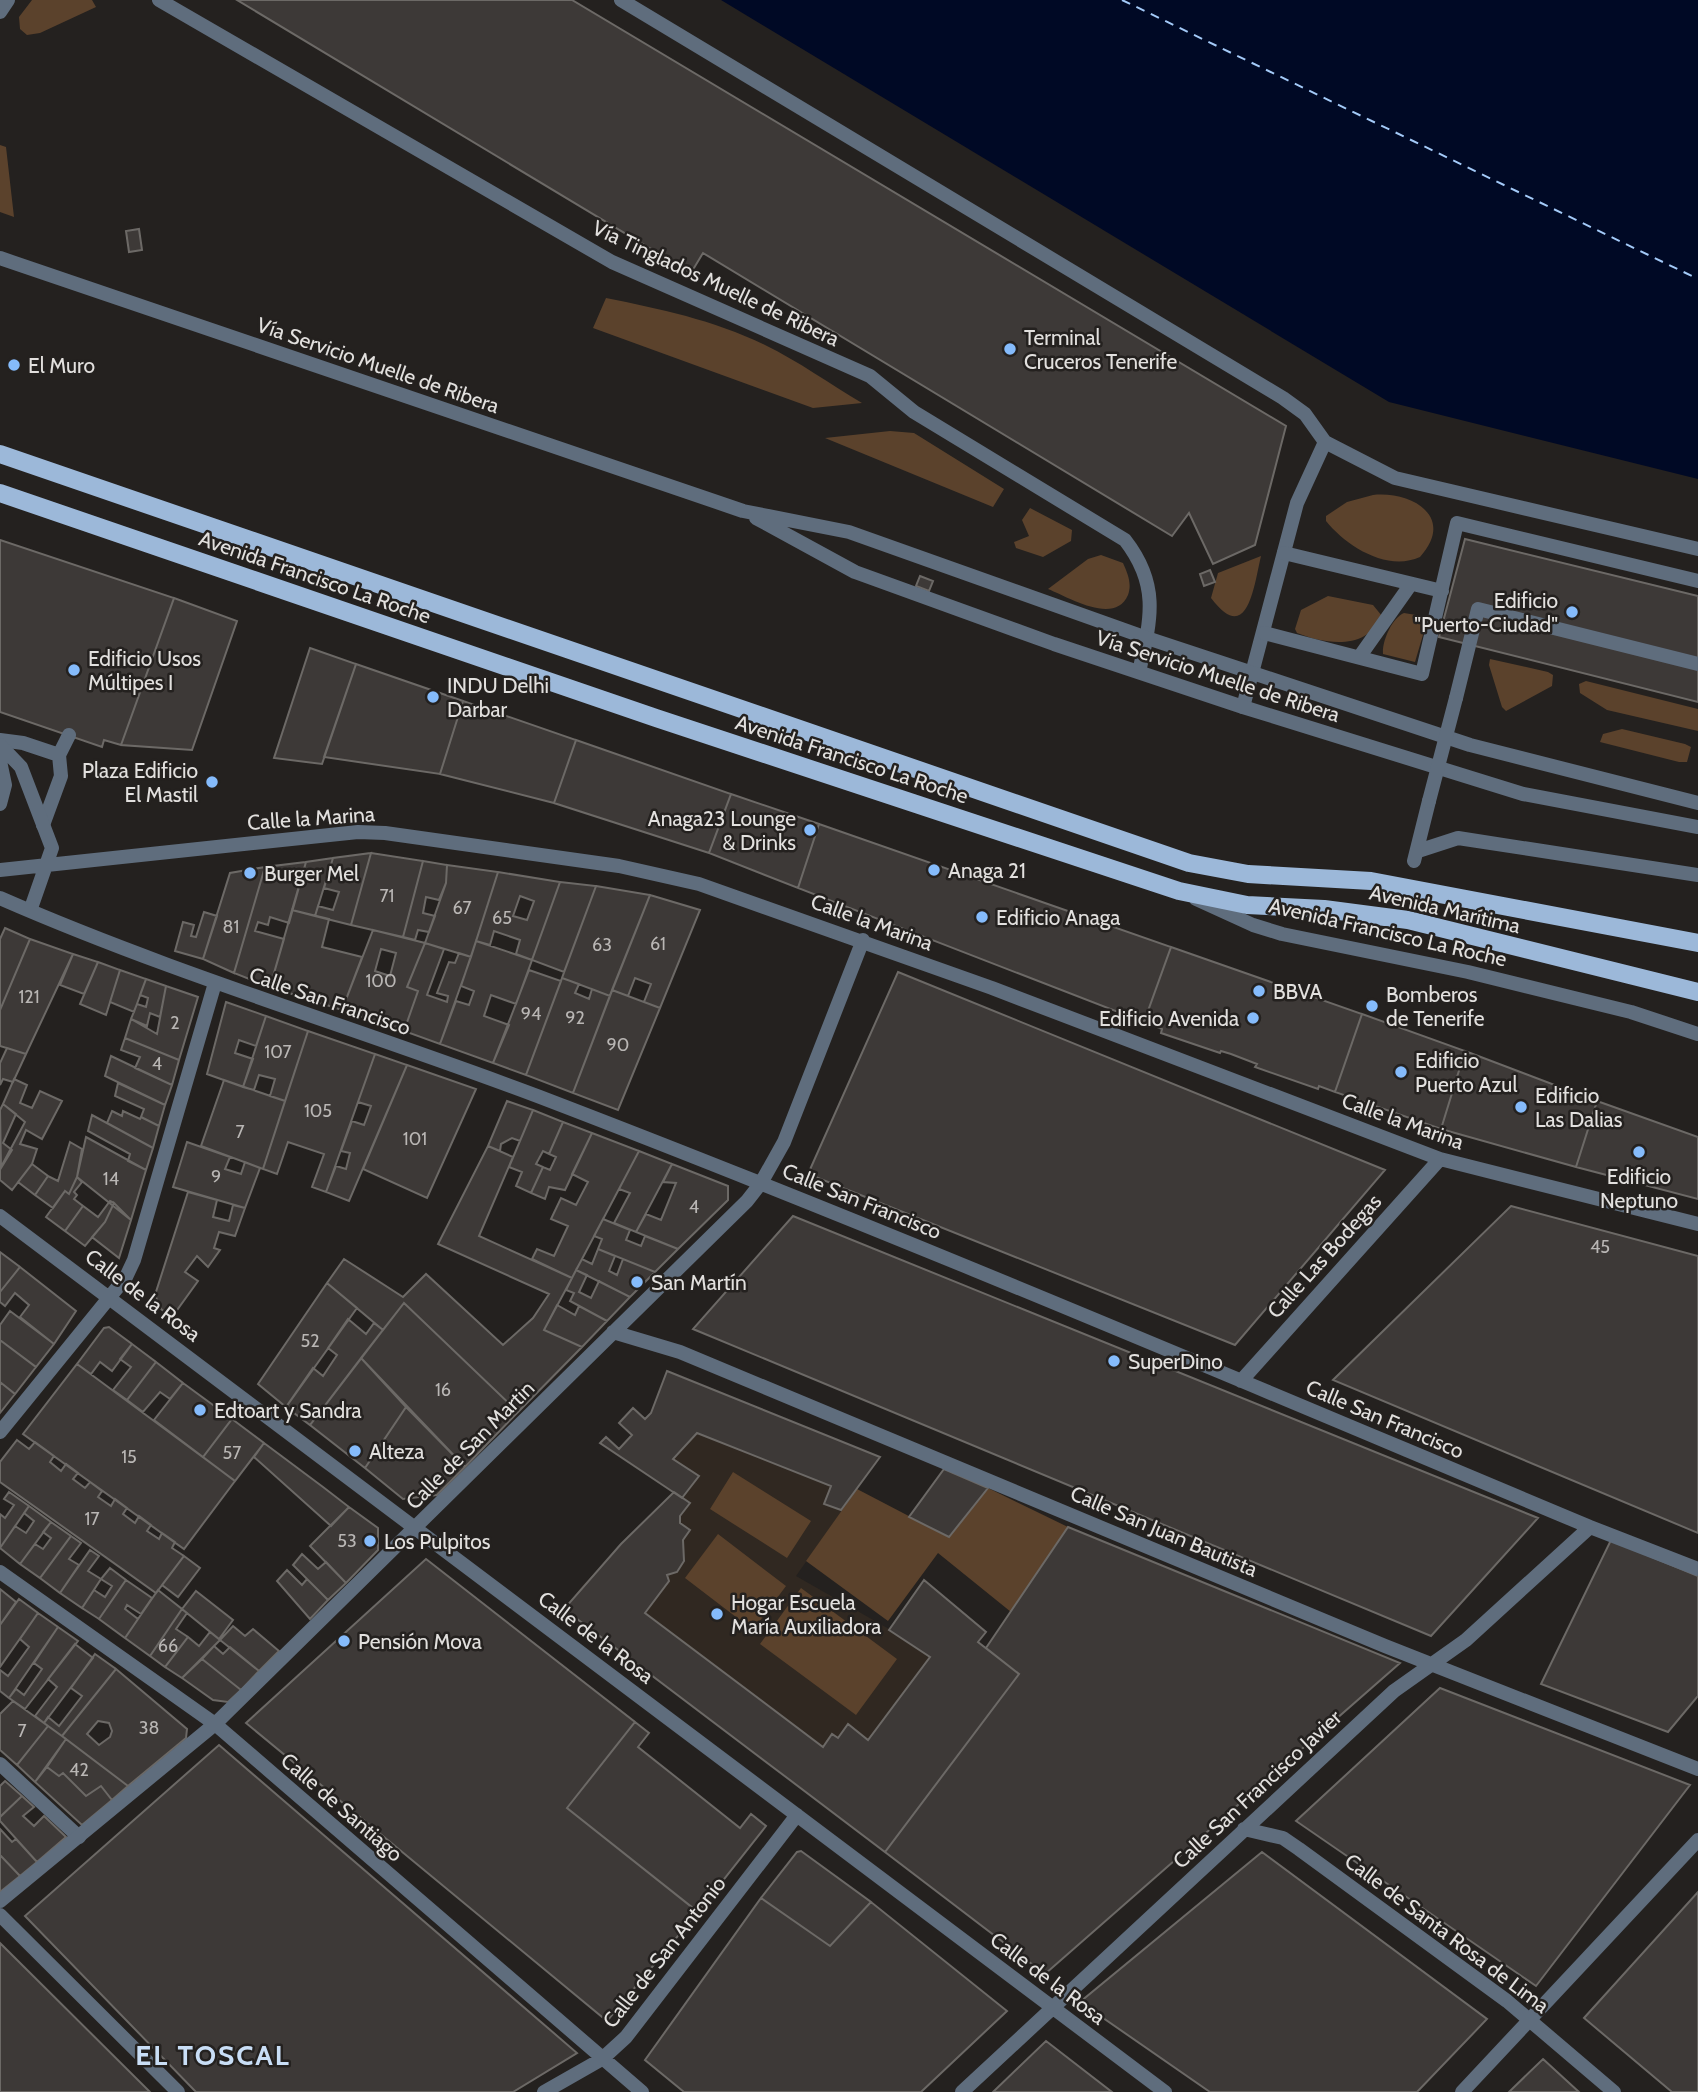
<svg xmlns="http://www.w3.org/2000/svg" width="1698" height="2092" viewBox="0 0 1698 2092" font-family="Cabin,sans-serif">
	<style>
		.built { fill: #302821 }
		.green { fill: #5b422c }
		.water { fill: #000925 }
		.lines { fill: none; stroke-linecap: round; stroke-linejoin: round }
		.ferry { stroke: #a3caf8; stroke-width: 2; stroke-dasharray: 9 7; stroke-linecap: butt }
		.building { fill: #3d3937; stroke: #6c6966; stroke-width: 2; fill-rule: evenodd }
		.service { stroke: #5f6d7d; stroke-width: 14 }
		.pedestrian { stroke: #5f6d7d; stroke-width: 14 }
		.minor { stroke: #5f6d7d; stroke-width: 14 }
		.primary { stroke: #9cb8d9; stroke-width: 18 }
		.pedestrian-bridge { stroke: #5f6d7d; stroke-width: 14 }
		.poi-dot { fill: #85bbfb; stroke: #24211f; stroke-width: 2.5 }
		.labels { text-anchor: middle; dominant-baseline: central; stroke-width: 5; stroke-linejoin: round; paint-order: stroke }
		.number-label { font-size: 18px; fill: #b9b6b4 }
		.street-label { font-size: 21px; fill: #e2e0de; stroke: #24211f }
		.poi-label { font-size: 21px; fill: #e2e0de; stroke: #24211f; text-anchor: start }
		.district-label { font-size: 28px; font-weight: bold; letter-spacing: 2px; fill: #c9def6; stroke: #24211f }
	</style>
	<rect width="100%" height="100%" fill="#24211f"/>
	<path class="built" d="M667 1371 880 1457 796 1576 889 1629 924 1580 986 1632 978 1642 1019 1674 885 1852 564 1609 583 1585 674 1492 600 1443 606 1437 619 1448 632 1436 619 1423 633 1408 645 1419 651 1413Z"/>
	<path class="green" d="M32 0H92L96 7 40 33 27 35 20 29 19 17Z
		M0 145 6 147 14 217 0 212Z
		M606 298C660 309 714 320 765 345 798 361 830 384 862 403L813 408 593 328Z
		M890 431 914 433 1004 489 993 507 825 438Z
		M1373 495C1412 491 1456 517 1420 557 1387 572 1346 546 1326 521V516L1347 502Z
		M1030 508 1072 530 1071 541 1043 557 1016 548 1014 542 1029 536 1022 520Z
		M1101 555 1123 563C1128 574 1132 584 1128 595 1115 626 1068 597 1048 589L1088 559Z
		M1261 556C1254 585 1248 647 1211 598L1218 573Z
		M1328 596 1373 605 1382 616C1367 650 1327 645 1297 633L1295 629 1301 610Z
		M1404 613 1416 615 1425 628 1415 662 1383 654C1382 641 1392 618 1404 613Z
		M1490 659 1548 672 1553 675 1552 686 1506 711 1502 707 1489 665Z
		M1586 681 1698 709V731L1607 710 1580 693 1579 684Z
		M1622 729 1685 744 1691 747 1687 762H1679L1600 742 1603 734Z
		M733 1472 811 1521 787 1558 710 1509Z
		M988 1488 1068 1527 1011 1612 938 1553 888 1621 806 1561 857 1489 949 1537Z
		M718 1534 786 1586 753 1630 685 1578Z
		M801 1588 897 1659 856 1715 760 1644Z"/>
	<path class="water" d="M721 0H1698V479L1389 402Z"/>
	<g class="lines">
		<path class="ferry" d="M1122 0 1698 279"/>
	</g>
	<path class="building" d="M237 0H572L1286 426 1255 545 1213 564 1189 513 1172 536 703 253 691 273Z
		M139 229 142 250 129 252 126 231Z
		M1465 539 1698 596V702L1439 637Z
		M0 540 174 598 121 745 104 740 102 747 0 712Z
		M1210 570 1215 582 1204 586 1200 574Z
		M920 576 933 581 929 591 916 586Z
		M174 598 237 621 192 750 121 745Z
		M310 648 356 664 322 764 274 758Z
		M356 664 463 701 440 774 324 757Z
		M463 701 576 740 554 803 440 774Z
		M576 740 731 794 709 853 554 803Z
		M731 794 819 824 798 888 709 853Z
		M819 824 1171 947 1144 1022 798 888Z
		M371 853 351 925 315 916 318 906 333 910 339 892 324 888 333 858Z
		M371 853 423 861 403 937 351 925Z
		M333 858 315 916 292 910 306 862Z
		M423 861 447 865 446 883 439 900 426 897 423 913 435 916 429 932 418 930 415 940 403 937Z
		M306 862 289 923 270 917 268 925 258 922 255 931 284 939 270 987 234 973 265 867Z
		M447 865 498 872 471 957 425 943 446 883Z
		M265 867 234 973 203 959 230 873Z
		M498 872 560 882 532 960 516 954 520 940 494 931 490 945 476 941ZM520 896 534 901 527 920 513 916Z
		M560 882 596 886 564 972 532 960Z
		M596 886 650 895 610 996 562 978Z
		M650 895 700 910 660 1008 644 1002 651 984 635 978 628 996 612 990Z
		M292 910 329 919 322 947 362 957 342 1010 270 987Z
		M204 912 217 916 203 959 175 951 183 922 194 925 191 936 196 937Z
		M5 928 30 939 0 1010V939Z
		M373 930 425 943 407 987 418 991 404 1031 342 1010ZM381 949 396 953 390 976 375 971Z
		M30 939 73 954 26 1054 0 1046V1010Z
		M476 941 532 960 516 1004 491 995 484 1016 509 1025 493 1063 440 1044 456 1001 469 1005 474 991 461 986Z
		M425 943 444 949 427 995 447 1002 448 996 437 993 449 962 455 963 459 953 471 957 440 1044 404 1031 418 991 407 987Z
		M1171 947 1362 1014 1335 1092 1319 1086 1318 1089 1255 1067 1257 1064 1231 1054 1221 1051 1220 1053 1161 1033 1162 1029 1144 1022Z
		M73 954 98 962 84 994 60 985Z
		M98 962 120 970 106 1015 80 1004Z
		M120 970 146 979 134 1012 110 1002Z
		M529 970 561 981 526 1075 493 1063Z
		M898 972 1385 1170 1235 1345 808 1174Z
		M562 978 579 984 575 993 589 999 592 989 610 996 573 1093 526 1075Z
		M146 979 166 986 160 1017 150 1013 147 1026 131 1019 137 1004 146 1007 148 998 140 995Z
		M166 986 198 997 179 1060 125 1038 131 1019 157 1034Z
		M612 990 660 1008 618 1110 573 1093Z
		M226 1002 266 1016 256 1046 239 1040 235 1053 253 1059 243 1087 207 1074Z
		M1362 1014 1465 1051 1441 1129 1335 1092Z
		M266 1016 308 1031 285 1101 270 1096 275 1079 259 1075 254 1090 243 1087Z
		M308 1031 375 1054 326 1192 312 1187 324 1154 288 1142 277 1174 263 1169Z
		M125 1038 179 1060 172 1085 135 1068 140 1057 121 1050Z
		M7 1048 26 1054 13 1082 3 1079 0 1085V1063Z
		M1465 1051 1597 1101 1576 1167 1441 1129Z
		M375 1054 407 1065 349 1201 326 1192 336 1166 346 1169 350 1153 341 1151 352 1121 364 1125 371 1106 358 1102Z
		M111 1056 172 1085 165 1105 105 1076Z
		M407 1065 476 1089 427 1198 363 1169Z
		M14 1079 27 1085 20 1103 32 1108 40 1091 62 1101 42 1139 26 1130 20 1144 37 1149 32 1164 12 1190 0 1180V1169L25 1122 3 1104Z
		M224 1080 285 1101 263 1169 201 1146Z
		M118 1083 165 1105 159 1126 141 1117 144 1109 115 1096Z
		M507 1101 533 1110 520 1141 512 1138 501 1144 500 1151 488 1146Z
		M1597 1101 1698 1137V1199L1576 1167Z
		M3 1104 16 1114 3 1143 12 1150 1 1168 0 1110Z
		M533 1110 563 1122 549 1154 543 1151 536 1164 543 1167 531 1193 516 1186 522 1172 509 1167Z
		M112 1111 122 1116 123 1111 140 1119 141 1117 159 1126 153 1148 107 1123Z
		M92 1115 153 1148 146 1170 128 1161 130 1154 88 1131Z
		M563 1122 592 1133 565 1190 549 1187 545 1199 531 1193 543 1167 550 1170 556 1157 549 1154Z
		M592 1133 639 1151 572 1278 532 1259 537 1249 554 1256 568 1226 551 1219 561 1198 576 1205 588 1182 572 1174Z
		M86 1137 146 1170 131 1220 77 1177Z
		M70 1142 82 1149 77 1177 69 1194 65 1191 53 1208 35 1195 48 1176 58 1181Z
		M187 1142 230 1157 225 1169 241 1174 245 1162 260 1168 245 1208 173 1187Z
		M488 1146 513 1157 479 1236 572 1278 544 1330 582 1347 518 1412 404 1303 383 1330 327 1283 344 1259 403 1297 426 1274 503 1345 533 1318 549 1294 438 1244Z
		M639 1151 672 1164 636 1232 614 1223 630 1193 619 1189Z
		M32 1164 48 1176 35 1195 18 1182Z
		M672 1164 728 1186V1200L678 1249 636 1232 646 1214 661 1220 676 1183 663 1182Z
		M77 1177 82 1182 74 1192 77 1195 74 1199 83 1206 65 1231 46 1217 65 1191 69 1194Z
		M188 1192 217 1200 213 1217 229 1221 233 1205 245 1208 235 1236 219 1232 214 1248 220 1250 208 1267 197 1256 185 1272 198 1281 172 1317 161 1309 155 1295Z
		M110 1201 114 1203 105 1222 85 1246 65 1231 83 1206 98 1217Z
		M114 1203 131 1220 119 1258 92 1237 105 1222Z
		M1511 1206 1698 1256V1533L1333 1380Z
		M793 1216 1538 1518 1431 1636 693 1329Z
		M603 1219 630 1230 626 1240 641 1246 645 1236 678 1249 655 1272 598 1249 602 1239 594 1236Z
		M598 1249 615 1256 609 1271 617 1275 623 1259 655 1272 630 1297 576 1270 582 1259 592 1264Z
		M0 1252 20 1267 0 1292Z
		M20 1267 76 1311 54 1344 20 1317 29 1305 15 1293 5 1306 0 1302V1292Z
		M576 1270 587 1275 579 1292 591 1298 599 1281 630 1297 607 1321 570 1301 574 1293 566 1290Z
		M327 1283 357 1308 286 1407 258 1384Z
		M404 1303 518 1412 465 1467 361 1358Z
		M557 1305 575 1315 579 1306 607 1321 582 1347 544 1330Z
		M10 1311 54 1344 36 1367 0 1340V1325Z
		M348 1319 366 1334 374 1323 383 1330 310 1425 286 1407 313 1368 323 1376 337 1355 328 1348Z
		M109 1327 132 1344 112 1371 100 1362 91 1374 77 1364 104 1328Z
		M0 1340 36 1367 15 1394 0 1382Z
		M132 1344 156 1362 127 1400 113 1390 131 1367 120 1359Z
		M361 1358 406 1407 365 1468 310 1425Z
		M156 1362 183 1383 170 1399 160 1392 143 1412 127 1400Z
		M77 1364 235 1481 184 1549 23 1434Z
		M667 1371 880 1457 841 1510 824 1504 831 1486 697 1433 673 1459 699 1476 682 1498 600 1443 606 1437 619 1449 632 1435 619 1423 633 1408 645 1419 651 1413Z
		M0 1382 15 1394 0 1413Z
		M183 1383 232 1419 203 1457 154 1420Z
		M406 1407 465 1467 437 1495 403 1499 365 1468Z
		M232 1419 264 1443 235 1481 203 1457Z
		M17 1440 29 1449 35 1442 54 1456 50 1462 61 1471 66 1464 78 1473 73 1479 85 1488 90 1482 102 1491 98 1497 111 1506 115 1499 127 1508 123 1514 135 1523 139 1516 151 1525 147 1531 159 1539 162 1533 175 1542 172 1548 184 1556 156 1593 0 1482V1462Z
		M264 1443 323 1487 349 1507 331 1526 254 1457Z
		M944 1469 988 1488 949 1537 909 1517Z
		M9 1492 29 1506 0 1548V1514L5 1518 14 1505 4 1499Z
		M674 1492 690 1503 680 1516V1523L690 1530 683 1540 684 1561 677 1572 667 1575 669 1581 645 1613 823 1747 832 1734 838 1738 848 1724 868 1740 930 1657 889 1630 924 1580 986 1632 978 1642 1019 1674 885 1852 564 1609 621 1544Z
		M29 1506 51 1522 20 1564 0 1548 15 1526 26 1533 34 1521 24 1513Z
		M349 1507 378 1528V1550L346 1583 310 1546Z
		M51 1522 71 1536 40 1578 20 1564 35 1544 43 1549 51 1538 43 1532Z
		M1068 1527 1400 1663 1045 1974 885 1852 1019 1674 986 1648Z
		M71 1536 81 1543 69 1559 79 1565 60 1593 40 1578Z
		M1611 1540 1698 1576V1696L1668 1732 1541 1684Z
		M90 1550 99 1556 88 1571 101 1579 82 1608 60 1593Z
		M302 1554 318 1569 326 1562 346 1583 328 1600 293 1565Z
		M184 1556 200 1568 178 1597 162 1585Z
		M426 1559 635 1722 567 1808 698 1912 607 2021 246 1723Z
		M110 1568 126 1580 99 1619 82 1608 94 1590 105 1597 112 1586 101 1579Z
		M287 1570 302 1585 307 1579 328 1600 310 1619 277 1581Z
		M126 1580 152 1598 141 1614 127 1605 125 1609 138 1619 125 1638 99 1619Z
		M0 1589 16 1602 0 1625Z
		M158 1590 182 1609 150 1656 125 1638Z
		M196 1591 233 1620 219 1639 182 1609Z
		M19 1599 38 1613 0 1667V1625Z
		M182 1609 187 1613 176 1629 188 1637 165 1667 150 1656Z
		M38 1613 58 1627 9 1698 0 1691V1670L8 1676 29 1647 20 1639Z
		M233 1626 245 1636 253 1629 279 1651 259 1671 220 1640Z
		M58 1627 78 1641 25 1709 9 1698 16 1689 24 1695 42 1669 34 1663Z
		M210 1632 220 1640 182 1678 165 1667 188 1637 199 1646Z
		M75 1644 93 1658 44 1723 35 1716 57 1687 48 1679Z
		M214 1646 223 1654 230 1647 259 1671 241 1690 202 1659Z
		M95 1654 116 1669 62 1736 44 1723 48 1717 59 1726 82 1696 71 1688Z
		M202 1659 241 1690 228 1702 213 1700 182 1678Z
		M116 1669 187 1729 186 1738 128 1786 62 1736ZM98 1721 109 1723 112 1731 110 1737 99 1745 87 1734Z
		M1440 1688 1690 1785 1536 1986 1296 1821Z
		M13 1701 48 1726 17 1765 0 1750V1714Z
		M635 1722 649 1733 638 1747 740 1828 751 1814 766 1826 698 1912 567 1808Z
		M48 1726 66 1739 35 1782 17 1765Z
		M66 1739 128 1786 112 1800 101 1786 86 1796 63 1773 59 1776 47 1767Z
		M219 1745 577 2053 513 2092H196L25 1916Z
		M47 1767 59 1776 63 1773 86 1796 101 1786 112 1800 82 1825 35 1782Z
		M5 1781 22 1796 0 1817V1786Z
		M22 1796 34 1807 23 1816 34 1826 44 1816 66 1837 37 1862 0 1821V1817Z
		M0 1829 12 1842 16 1839 37 1862 20 1876 0 1855Z
		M801 1851 871 1902 830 1946 761 1898 797 1852Z
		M1262 1852 1487 2019 1417 2092H1210L1080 2002Z
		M0 1855 20 1876 0 1892Z
		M1698 1892V2092H1672L1584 2018Z
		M761 1898 830 1946 871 1902 1007 2011 921 2092H684L645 2060Z
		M0 1943 150 2092H0Z
		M1046 2041 1112 2092H993Z
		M1543 2059 1579 2092H1509Z"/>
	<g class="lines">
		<path class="service" d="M159 0 612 262 870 376 914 412 1125 540C1160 585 1151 619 1139 672
			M621 0 1283 398 1305 414 1325 442 1395 478 1698 549
			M0 12 8 0
			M1243 707 1297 503 1325 442
			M0 740 23 743 59 755 61 776 43 825
			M59 755 69 735
			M0 1764 79 1837"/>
		<path class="pedestrian" d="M1284 553 1442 591
			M1264 633 1422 674 1457 523 1698 581
			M1360 656 1411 584
			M1456 698 1478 609 1698 664
			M1418 851 1458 838 1698 875
			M1414 861 1429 801"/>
		<path class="minor" d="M0 258 743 511 849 532 1147 638 1470 745 1698 803
			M756 518 855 572 1054 644 1243 707 1523 794 1698 827
			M0 745 21 767 52 848 30 911
			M0 761 5 785 0 804
			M0 870 358 832 385 833 619 866 699 884 992 988 1440 1159 1698 1224
			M0 898C176 975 360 1029 540 1097 893 1232 1241 1381 1590 1527L1698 1569
			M1196 899 1253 925 1282 934 1468 972 1631 1012 1698 1034
			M0 1216 1165 2092
			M613 1332 680 1352 1385 1646 1698 1769
			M1241 1381 1440 1159
			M0 1432 126 1277 134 1260 215 983
			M0 1572 215 1724 642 2092
			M1244 1829 1283 1838 1299 1849 1507 2001 1614 2092
			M0 1901 215 1724 747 1201 761 1183 784 1142 863 940
			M0 1915 178 2092
			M544 2092 602 2059 626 2037 797 1815
			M962 2092 1394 1691 1466 1640 1590 1527
			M1462 2092 1698 1840"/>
		<path class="primary" d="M0 454 1189 863 1248 874 1371 881 1698 943
			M0 493 656 718 1179 891 1247 905 1324 909 1408 920 1698 992"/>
		<path class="pedestrian-bridge" d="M1429 801 1456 698"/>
	</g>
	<g class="poi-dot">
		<circle cx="1010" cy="349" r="7"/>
		<circle cx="14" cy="365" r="7"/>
		<circle cx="1572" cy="612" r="7"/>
		<circle cx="74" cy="670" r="7"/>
		<circle cx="433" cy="697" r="7"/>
		<circle cx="212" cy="782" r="7"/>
		<circle cx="810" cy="830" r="7"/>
		<circle cx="934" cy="870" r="7"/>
		<circle cx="250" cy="873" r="7"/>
		<circle cx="982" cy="917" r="7"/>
		<circle cx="1259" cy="991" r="7"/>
		<circle cx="1372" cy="1006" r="7"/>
		<circle cx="1253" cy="1018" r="7"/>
		<circle cx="1401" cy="1072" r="7"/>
		<circle cx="1521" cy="1107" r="7"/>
		<circle cx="1639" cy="1152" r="7"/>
		<circle cx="637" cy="1282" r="7"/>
		<circle cx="1114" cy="1361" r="7"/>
		<circle cx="200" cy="1410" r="7"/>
		<circle cx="355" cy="1451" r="7"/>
		<circle cx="370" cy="1541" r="7"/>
		<circle cx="717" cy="1614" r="7"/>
		<circle cx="344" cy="1641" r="7"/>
	</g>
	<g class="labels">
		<g class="number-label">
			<text x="387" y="896">71</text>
			<text x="462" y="908">67</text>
			<text x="502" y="918">65</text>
			<text x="231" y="927">81</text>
			<text x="658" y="944">61</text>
			<text x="602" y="945">63</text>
			<text x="381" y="981">100</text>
			<text x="29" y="997">121</text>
			<text x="531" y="1014">94</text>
			<text x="575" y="1018">92</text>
			<text x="175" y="1023">2</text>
			<text x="618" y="1045">90</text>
			<text x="278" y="1052">107</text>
			<text x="157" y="1064">4</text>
			<text x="318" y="1111">105</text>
			<text x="240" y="1132">7</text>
			<text x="415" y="1139">101</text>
			<text x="216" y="1177">9</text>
			<text x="111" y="1179">14</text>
			<text x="694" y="1207">4</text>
			<text x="1600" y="1247">45</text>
			<text x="310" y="1341">52</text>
			<text x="443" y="1390">16</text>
			<text x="232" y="1453">57</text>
			<text x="129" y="1457">15</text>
			<text x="92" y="1519">17</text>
			<text x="347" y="1541">53</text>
			<text x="168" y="1646">66</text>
			<text x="149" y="1728">38</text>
			<text x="22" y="1731">7</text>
			<text x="79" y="1770">42</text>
		</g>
		<g class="street-label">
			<text transform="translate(716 283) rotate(25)">Vía Tinglados Muelle de Ribera</text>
			<text transform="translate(378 365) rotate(19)">Vía Servicio Muelle de Ribera</text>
			<text transform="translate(315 577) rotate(19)">Avenida Francisco La Roche</text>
			<text transform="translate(1218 676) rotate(18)">Vía Servicio Muelle de Ribera</text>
			<text transform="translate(852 759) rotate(18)">Avenida Francisco La Roche</text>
			<text transform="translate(311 818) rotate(-4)">Calle la Marina</text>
			<text transform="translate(1445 909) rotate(13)">Avenida Marítima</text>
			<text transform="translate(872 922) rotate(20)">Calle la Marina</text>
			<text transform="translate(1388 932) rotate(13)">Avenida Francisco La Roche</text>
			<text transform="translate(330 1001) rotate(19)">Calle San Francisco</text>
			<text transform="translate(1403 1121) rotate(20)">Calle la Marina</text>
			<text transform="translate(862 1201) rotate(22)">Calle San Francisco</text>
			<text transform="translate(1324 1256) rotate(-48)">Calle Las Bodegas</text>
			<text transform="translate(143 1295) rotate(37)">Calle de la Rosa</text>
			<text transform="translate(1385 1419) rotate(23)">Calle San Francisco</text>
			<text transform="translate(470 1445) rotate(-45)">Calle de San Martin</text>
			<text transform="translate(1164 1531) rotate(23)">Calle San Juan Bautista</text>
			<text transform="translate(596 1637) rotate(37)">Calle de la Rosa</text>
			<text transform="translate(1257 1789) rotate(-43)">Calle San Francisco Javier</text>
			<text transform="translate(342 1807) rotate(41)">Calle de Santiago</text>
			<text transform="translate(1447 1933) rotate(37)">Calle de Santa Rosa de Lima</text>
			<text transform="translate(664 1952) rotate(-52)">Calle de San Antonio</text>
			<text transform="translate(1048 1978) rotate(37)">Calle de la Rosa</text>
		</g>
		<g class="poi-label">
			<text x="1024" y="337">Terminal<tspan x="1024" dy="24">Cruceros Tenerife</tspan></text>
			<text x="28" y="365">El Muro</text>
			<text x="1558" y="600" text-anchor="end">Edificio<tspan x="1558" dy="24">"Puerto-Ciudad"</tspan></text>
			<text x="88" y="658">Edificio Usos<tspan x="88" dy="24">Múltipes I</tspan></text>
			<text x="447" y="685">INDU Delhi<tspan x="447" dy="24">Darbar</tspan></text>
			<text x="198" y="770" text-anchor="end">Plaza Edificio<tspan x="198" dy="24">El Mastil</tspan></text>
			<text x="796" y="818" text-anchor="end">Anaga23 Lounge<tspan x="796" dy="24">&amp; Drinks</tspan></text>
			<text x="948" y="870">Anaga 21</text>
			<text x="264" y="873">Burger Mel</text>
			<text x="996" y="917">Edificio Anaga</text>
			<text x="1273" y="991">BBVA</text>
			<text x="1386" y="994">Bomberos<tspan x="1386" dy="24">de Tenerife</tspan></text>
			<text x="1239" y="1018" text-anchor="end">Edificio Avenida</text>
			<text x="1415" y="1060">Edificio<tspan x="1415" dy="24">Puerto Azul</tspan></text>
			<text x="1535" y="1095">Edificio<tspan x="1535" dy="24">Las Dalias</tspan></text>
			<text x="1639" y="1176" text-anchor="middle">Edificio<tspan x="1639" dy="24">Neptuno</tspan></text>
			<text x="651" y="1282">San Martín</text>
			<text x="1128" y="1361">SuperDino</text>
			<text x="214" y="1410">Edtoart y Sandra</text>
			<text x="369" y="1451">Alteza</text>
			<text x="384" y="1541">Los Pulpitos</text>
			<text x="731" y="1602">Hogar Escuela<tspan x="731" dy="24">María Auxiliadora</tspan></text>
			<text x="358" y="1641">Pensión Mova</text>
		</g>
		<g class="district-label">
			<text x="213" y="2055">EL TOSCAL</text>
		</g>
	</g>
</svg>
